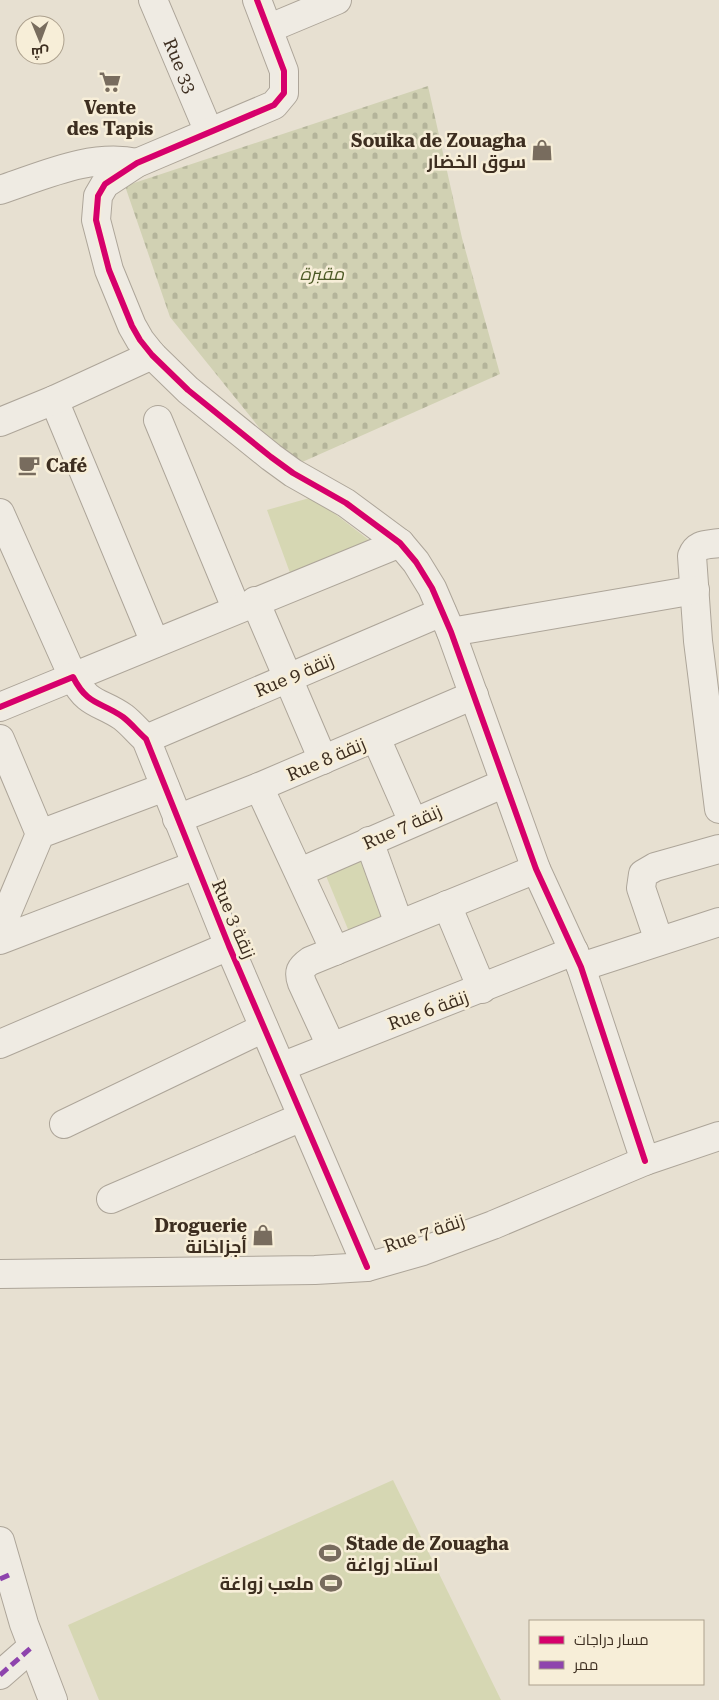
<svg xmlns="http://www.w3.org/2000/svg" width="719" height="1700" viewBox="0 0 719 1700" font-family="'Roboto Serif',Cairo,serif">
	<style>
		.cemetery { fill: url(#cemetery-stones) }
		.park { fill: #d6d7b3 }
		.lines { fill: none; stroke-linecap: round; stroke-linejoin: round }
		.minor-casing { stroke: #ada599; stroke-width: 30 }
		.minor { stroke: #efebe3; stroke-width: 28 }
		.quiet { stroke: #8e44ad; stroke-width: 5; stroke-dasharray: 10 5; stroke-linecap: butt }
		.cycleway-casing { stroke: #f7eed8; stroke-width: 9 }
		.cycleway { stroke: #d6006c; stroke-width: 6 }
		.labels { text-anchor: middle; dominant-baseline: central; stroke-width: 5; stroke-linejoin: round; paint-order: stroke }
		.street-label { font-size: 18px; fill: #3d2e20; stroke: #f7eed8 }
		.poi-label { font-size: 18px; font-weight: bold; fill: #3d2e20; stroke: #f7eed8; text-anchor: end }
		.park-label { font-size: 18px; font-style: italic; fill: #4d5a26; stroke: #f7eed8 }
	</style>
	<defs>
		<pattern id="cemetery-stones" width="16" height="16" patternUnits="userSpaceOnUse" patternTransform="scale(1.25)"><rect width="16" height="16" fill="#d1d1b3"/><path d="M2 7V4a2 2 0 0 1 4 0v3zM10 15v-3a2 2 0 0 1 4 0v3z" fill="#b4b49a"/></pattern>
	</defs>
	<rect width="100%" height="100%" fill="#e7e0d1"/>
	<path class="cemetery" d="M428 86 462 238 500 374 291 467 170 317 125 186Z"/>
	<path class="park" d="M313 497 378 547 293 581 267 510Z
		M380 848 408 916 352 939 324 871Z
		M393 1480 501 1700H99L68 1625Z"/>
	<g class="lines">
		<g class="minor-casing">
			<g id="minor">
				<path id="s1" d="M153 0 208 130"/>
				<path d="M257 0 284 71V93L274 105 137 163 105 184 98 196 96 220 109 270 132 326 140 340 152 355 188 390 271 457 293 473 346 503 400 543 416 562 432 588 451 632 536 869 581 967 645 1161"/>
				<path d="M270 28 337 0"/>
				<path d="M0 190C43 176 91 153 137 163"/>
				<path d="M54 400 155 643"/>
				<path d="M158 420 236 608"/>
				<path d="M0 422 54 400 152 355"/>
				<path d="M0 513 73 677 400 543"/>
				<path d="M719 543C707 545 697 543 692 556L698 641 719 809"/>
				<path d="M255 601 323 760"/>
				<path d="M451 632 695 590"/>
				<path d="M0 707 73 677C88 706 100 701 123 717 131 723 138 732 146 739L229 946 367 1267"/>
				<path d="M376 738 413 822"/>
				<path d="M0 739 40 834"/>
				<path d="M146 739 442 612"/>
				<path d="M259 787 335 951"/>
				<path d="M177 819 259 787 474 695"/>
				<path d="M369 841 399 924"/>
				<path d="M300 872 505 783"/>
				<path d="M447 905 482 989"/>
				<path d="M0 929 40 834 165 787"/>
				<path d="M0 940 196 865"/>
				<path d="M659 941 641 888 643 874 655 867 719 849"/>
				<path d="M581 967 719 922"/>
				<path d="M0 1044 229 946"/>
				<path d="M331 1046 302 983C298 972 300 968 310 961L536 869"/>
				<path d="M281 1067 574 951"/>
				<path d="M64 1124 264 1028"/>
				<path d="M111 1199 302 1117"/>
				<path d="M0 1274 315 1270 367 1267 423 1251 493 1225 645 1161 719 1136"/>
				<path d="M0 1541 24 1624 53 1700"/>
				<path d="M0 1675 32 1647"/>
			</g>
		</g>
		<use href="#minor" class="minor"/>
		<path class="quiet" d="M0 1579 9 1575
			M0 1675 32 1647"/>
		<g class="cycleway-casing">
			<path id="cycleway" d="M257 0 284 71V93L274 105 137 163 105 184 98 196 96 220 109 270 132 326 140 340 152 355 188 390 271 457 293 473 346 503 400 543 416 562 432 588 451 632 536 869 581 967 645 1161
				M0 707 73 677C88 706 100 701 123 717 131 723 138 732 146 739L229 946 367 1267"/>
		</g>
		<use href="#cycleway" class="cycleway"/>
	</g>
	<defs>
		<g id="supermarket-bare" transform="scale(1.725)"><path d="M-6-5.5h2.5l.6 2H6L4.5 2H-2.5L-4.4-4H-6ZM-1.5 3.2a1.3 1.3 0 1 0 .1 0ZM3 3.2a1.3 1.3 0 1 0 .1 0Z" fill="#786c5e" stroke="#f7eed8" stroke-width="2.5" paint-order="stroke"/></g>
		<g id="shop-bare" transform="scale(1.725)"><path d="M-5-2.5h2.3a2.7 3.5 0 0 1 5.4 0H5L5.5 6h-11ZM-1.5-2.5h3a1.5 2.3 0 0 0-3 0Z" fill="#786c5e" stroke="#f7eed8" stroke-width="2.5" paint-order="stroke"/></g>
		<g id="cafe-bare" transform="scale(1.725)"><path d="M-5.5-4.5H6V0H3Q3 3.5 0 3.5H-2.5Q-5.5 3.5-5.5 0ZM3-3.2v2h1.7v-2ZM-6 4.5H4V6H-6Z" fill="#786c5e" stroke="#f7eed8" stroke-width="2.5" paint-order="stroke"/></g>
		<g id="stadium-bare" transform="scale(1.725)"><path d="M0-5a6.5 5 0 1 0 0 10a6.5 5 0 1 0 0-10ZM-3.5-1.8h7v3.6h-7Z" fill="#786c5e" stroke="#f7eed8" stroke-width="2.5" paint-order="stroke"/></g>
	</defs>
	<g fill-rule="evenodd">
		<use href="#supermarket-bare" x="110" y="82"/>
		<use href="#shop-bare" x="542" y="150"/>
		<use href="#cafe-bare" x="29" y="465"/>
		<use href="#shop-bare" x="263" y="1235"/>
		<use href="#stadium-bare" x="330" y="1553"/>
		<use href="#stadium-bare" x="331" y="1583"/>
	</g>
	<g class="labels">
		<g class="street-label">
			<text stroke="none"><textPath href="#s1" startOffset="71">Rue 33</textPath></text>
			<text transform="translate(294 675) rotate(-23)">Rue 9 زنقة</text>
			<text transform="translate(326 759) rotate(-23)">Rue 8 زنقة</text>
			<text transform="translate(402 827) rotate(-24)">Rue 7 زنقة</text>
			<text transform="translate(234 919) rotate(67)">Rue 3 زنقة</text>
			<text transform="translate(428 1010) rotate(-20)">Rue 6 زنقة</text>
			<text transform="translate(424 1233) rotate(-19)">Rue 7 زنقة</text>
		</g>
		<g class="poi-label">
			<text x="110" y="107" text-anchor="middle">Vente<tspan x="110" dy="21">des Tapis</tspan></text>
			<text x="526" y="140">Souika de Zouagha<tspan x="526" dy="21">سوق الخضار</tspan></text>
			<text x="46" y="465" text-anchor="start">Café</text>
			<text x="247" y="1225">Droguerie<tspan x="247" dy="21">أجزاخانة</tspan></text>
			<text x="346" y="1543" text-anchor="start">Stade de Zouagha<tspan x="346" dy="21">استاد زواغة</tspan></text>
			<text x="314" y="1583">ملعب زواغة</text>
		</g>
		<g class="park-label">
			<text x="322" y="273">مقبرة</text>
		</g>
	</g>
	<rect x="529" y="1620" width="175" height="65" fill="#f7eed8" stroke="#ada18e"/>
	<rect x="539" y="1636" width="25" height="8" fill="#d6006c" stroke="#ada18e"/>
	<text x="574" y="1645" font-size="15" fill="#3d2e20">مسار دراجات</text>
	<rect x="539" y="1661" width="25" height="8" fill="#8e44ad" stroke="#ada18e"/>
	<text x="574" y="1670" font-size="15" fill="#3d2e20">ممر</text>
	<g transform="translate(40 40) rotate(179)"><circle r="24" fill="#f7eed8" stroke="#ada18e"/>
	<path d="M0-4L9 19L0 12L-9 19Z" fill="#786c5e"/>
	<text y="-8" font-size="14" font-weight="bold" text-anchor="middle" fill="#3d2e20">ش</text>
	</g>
</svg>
